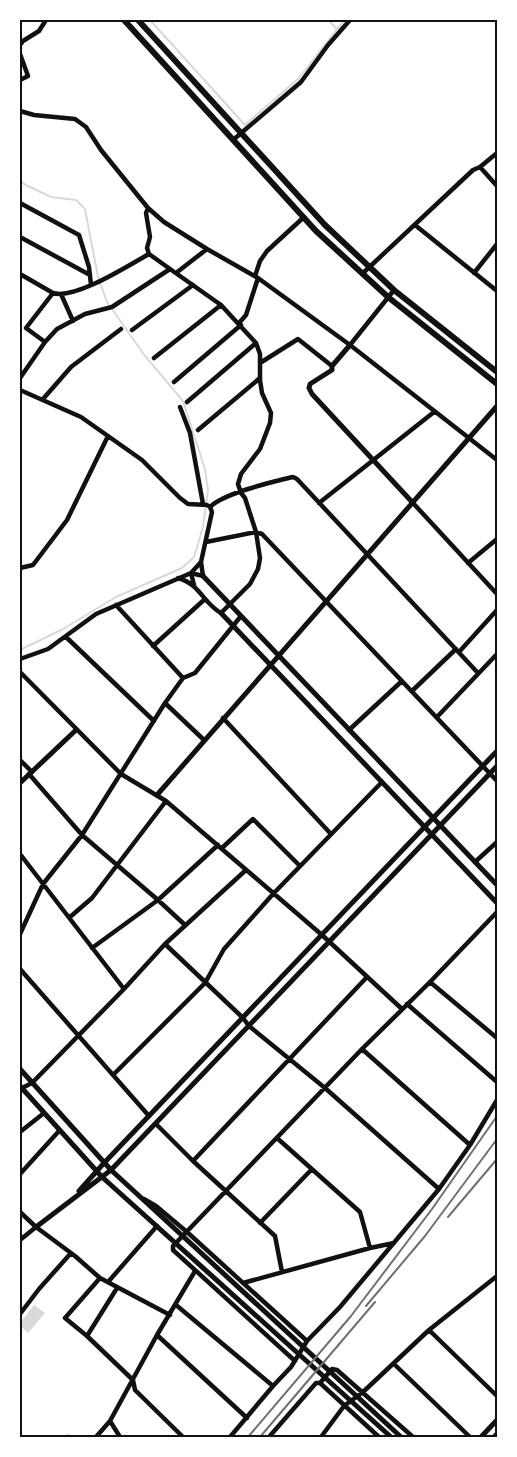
<svg xmlns="http://www.w3.org/2000/svg" width="517" height="1457" viewBox="0 0 517 1457" font-family="Karla,sans-serif">
	<style>
		.water { fill: #d9d9d9 }
		.lines { fill: none; stroke-linecap: round; stroke-linejoin: round }
		.stream { stroke: #d9d9d9; stroke-width: 2 }
		.minor { stroke: #111; stroke-width: 4.5 }
		.tertiary { stroke: #111; stroke-width: 5 }
		.secondary { stroke: #111; stroke-width: 6 }
		.rail { stroke: #707070; stroke-width: 2 }
		.neatline { fill: none; stroke: #111; stroke-width: 2 }
	</style>
	<rect width="100%" height="100%" fill="#fff"/>
	<path class="water" d="M34 1305 45 1313 28 1333 20 1326V1323Z"/>
	<g class="lines">
		<path class="stream" d="M150 20 245 125 299 78 337 29
			M328 20 337 29 345 20
			M20 180 24 184 51 197 76 200 85 209 98 277 107 302 145 356 183 401 205 469 208 490 203 527 194 557 182 568 116 597 63 629 20 650"/>
		<path class="minor" d="M20 45 23 41 39 31 46 20
			M20 54 28 76 20 80
			M20 111 34 115 75 119 86 127 101 150 148 208 164 222 207 249 258 278 350 345 497 460
			M233 140 301 82 328 45 350 20
			M480 167 497 186
			M20 203 79 235 89 267 91 285
			M148 208 146 213 150 237 147 248 149 254 170 269
			M415 225 497 291
			M20 237 90 275
			M176 273 207 249
			M474 273 497 244
			M20 274 53 293
			M362 274 473 170 480 167 497 153
			M255 276 260 261 267 251 304 217
			M61 294 73 321
			M239 323 246 315 258 278
			M132 330 193 285
			M45 342 26 328 53 293C75 300 129 265 149 254
			M350 345 394 290
			M154 358 221 305
			M260 363 298 339 332 366
			M20 378 45 342 57 329 85 314 112 307 170 269 221 305 256 343 260 354V380L262 393 271 413 270 423 260 449 241 474 238 484 241 493 245 498 256 532 260 558 258 569 250 584 221 613C203 603 200 584 178 578
			M174 382 241 325
			M20 390 81 417 142 460 180 498 188 504 207 505 210 507
			M43 399 71 367 121 329
			M187 402 256 343
			M180 407 190 433 203 504
			M198 430 260 378
			M319 503 434 412
			M413 503 497 594
			M210 507C224 493 272 482 293 477L297 479 478 673
			M206 542 256 532 262 534 497 781
			M468 563 497 539
			M20 568 33 565 67 520 108 436
			M194 585 191 573 203 576 201 562
			M116 605 183 678
			M66 637 154 721
			M153 646 205 599
			M459 652 497 610
			M20 659 48 649 96 614 191 573 201 562 212 512 210 507
			M20 672 121 774 166 801 322 935 402 1009
			M412 691 456 649
			M165 703 204 740
			M437 717 497 654
			M223 718 331 834
			M349 730 402 681
			M20 760 32 772
			M29 774 82 835 158 900 185 925
			M222 848 253 819 300 866
			M20 854 124 989
			M475 862 497 842
			M70 917 92 898 166 801
			M20 934 43 884 82 835 165 703 183 678 195 673 241 616
			M165 944 243 1018 249 1026 325 1088 439 1189
			M92 948 158 900 218 845
			M20 969 149 1116
			M430 982 497 1038
			M407 1004 497 1082
			M362 1049 470 1145
			M113 1075 205 983 224 949 273 894 382 782
			M20 1089 32 1083 124 989 165 944 246 870
			M156 1124 193 1161 275 1236 282 1272
			M20 1132 44 1113
			M277 1138 360 1212 370 1248
			M193 1161 367 977
			M20 1174 59 1131
			M144 1199 156 1206 187 1232 307 1341
			M20 1212 36 1227 75 1256 100 1278 170 1315
			M260 1223 312 1169
			M20 1240 36 1227
			M100 1278 65 1318 87 1336 133 1380 135 1390 183 1437
			M108 1282 157 1226
			M243 1283 370 1248 394 1243
			M176 1305 273 1386
			M20 1314 39 1289 71 1253
			M429 1330 497 1396
			M157 1335 247 1418
			M87 1336 117 1288
			M295 1361 173 1250V1246L362 1049 430 982 497 912
			M394 1364 470 1437
			M320 1383 379 1437
			M110 1421 120 1437
			M68 1437H69
			M96 1437 110 1421 157 1335 195 1271
			M230 1437 273 1386 291 1367 307 1341 340 1307 439 1189 470 1145 497 1100
			M269 1437 316 1383H320L332 1369 337 1370 413 1437
			M321 1437 344 1406 363 1392 429 1330 497 1276"/>
		<path class="tertiary" d="M350 345 332 366V370L310 384 309 388 312 394 413 503
			M203 576 497 885
			M221 613 497 903
			M20 783 76 730
			M157 795 497 406
			M20 1069 111 1170 401 1437
			M20 1086 102 1177 391 1437
			M79 1191 104 1163 497 751
			M36 1227 111 1170 497 766
			M481 1437 497 1420
			M494 1437 497 1434"/>
		<path class="secondary" d="M124 20 316 231 388 297 497 384
			M138 20 325 225 394 290 497 372"/>
		<path class="rail" d="M448 1217 497 1159
			M366 1306 425 1236 497 1139
			M248 1437 351 1316 432 1209 497 1116
			M260 1437 375 1302"/>
	</g>
	<rect width="517" height="1457" fill="none" stroke="#ffffff" stroke-width="42"/>
	<rect x="21" y="21" width="475" height="1415" class="neatline"/>
</svg>
